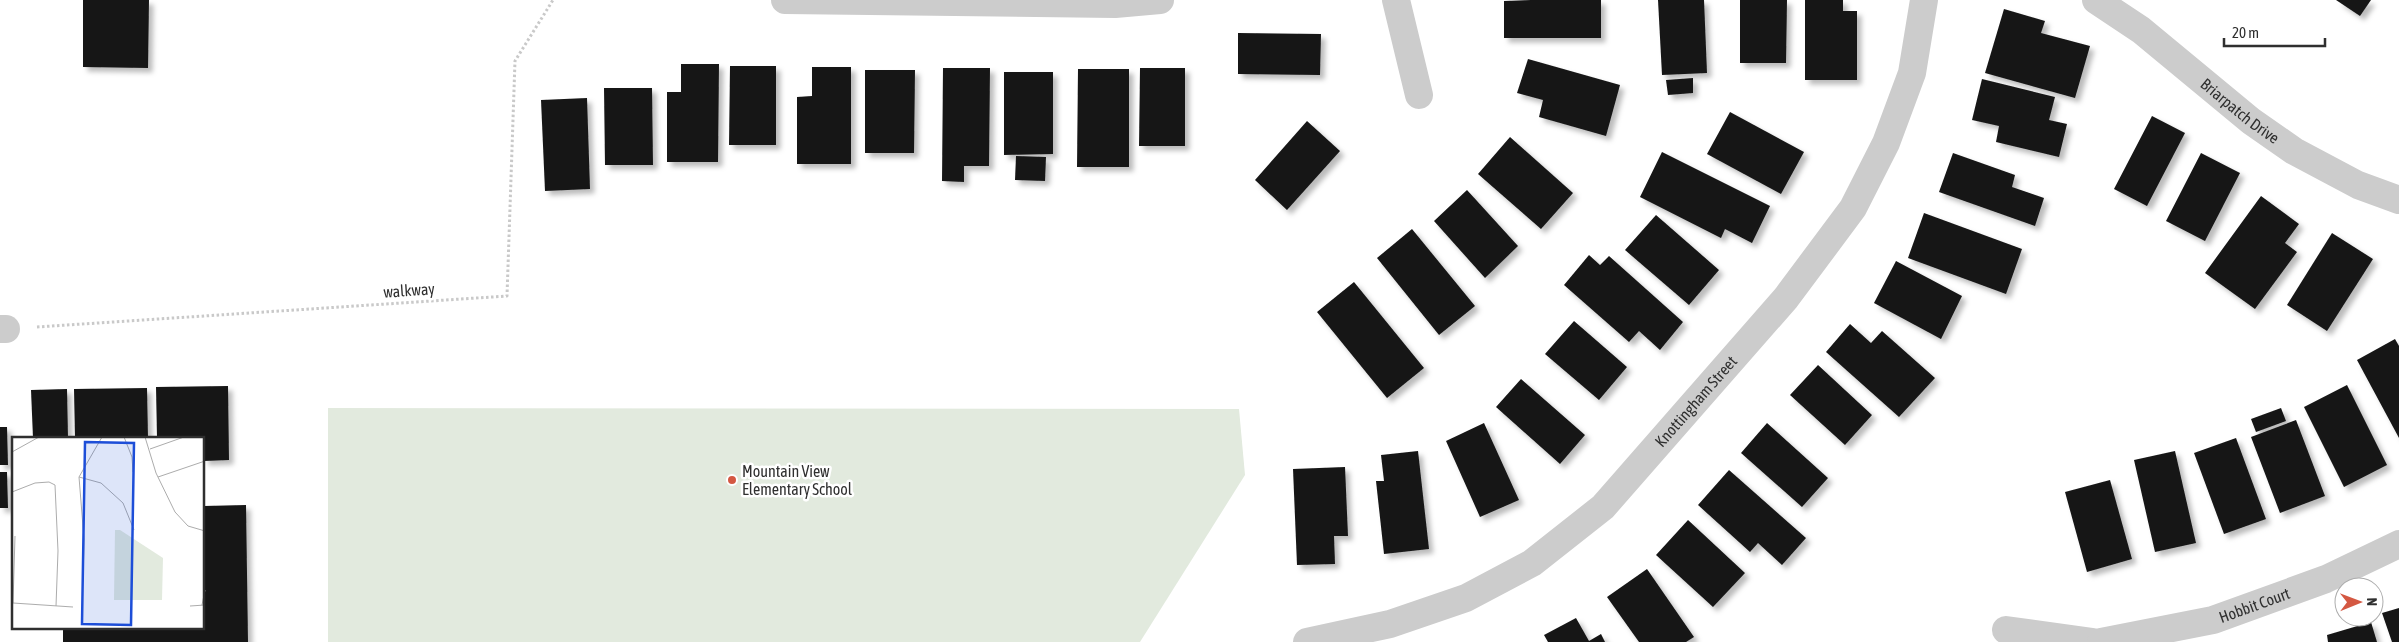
<svg xmlns="http://www.w3.org/2000/svg" width="2399" height="642" viewBox="0 0 2399 642" font-family="'Asap Condensed',sans-serif">
	<style>
		.green { fill: #e2eade }
		.building { fill: #161616; filter: url(#shadow) }
		.lines { fill: none; stroke-linecap: round; stroke-linejoin: round }
		.path { stroke: #c9c9c9; stroke-width: 3; stroke-dasharray: 2.5 2.5; stroke-linecap: butt }
		.minor { stroke: #ccc; stroke-width: 28 }
		.poi-dot { fill: #d45842; stroke: #fff; stroke-width: 2 }
		.labels { text-anchor: middle; dominant-baseline: central; stroke-width: 5; stroke-linejoin: round; paint-order: stroke }
		.street-label { font-size: 16px; fill: #2f2f2f; stroke: #fff }
		.poi-label { font-size: 16px; fill: #2f2f2f; stroke: #fff; text-anchor: start }
		.inset-road { fill: none; stroke: #acacac; stroke-width: 1 }
		.view { fill: #1d4ed8; fill-opacity: 0.15; stroke: #1d4ed8; stroke-width: 2.5 }
		.inset-edge { fill: none; stroke: #2f2f2f; stroke-width: 2.5 }
	</style>
	<defs>
		<filter id="shadow"><feDropShadow dx="4.5" dy="4.5" stdDeviation="2.5" flood-color="#0004"/></filter>
	</defs>
	<rect width="100%" height="100%" fill="#fff"/>
	<path class="green" d="M328 408 1239 409 1245 475 1140 642H328Z"/>
	<path class="building" d="M83 0H149L148 68 83 67Z
		M1531 0H1601V38H1504V1Z
		M1658 0H1704L1707 73 1662 75Z
		M1740 0H1787L1786 63H1740Z
		M1805 0H1843V11H1857V80H1805Z
		M2336 0H2371L2360 16Z
		M2004 9 2045 21 2041 33 2090 46 2075 98 1985 73Z
		M1238 33 1321 34 1320 75 1238 74Z
		M1528 59 1620 85 1606 136 1539 117 1543 100 1517 93Z
		M681 64H719L718 162H667V92H681Z
		M730 66H776V145H729Z
		M812 67H851V164H797V97L812 96Z
		M943 68H990L989 166H964V182L942 181Z
		M1140 68H1185V146H1139Z
		M1078 69H1129V167H1077Z
		M865 70H915L914 153H865Z
		M1004 72H1053V154L1004 155Z
		M1693 78V93L1668 95 1666 80Z
		M1982 79 2055 97 2049 120 2067 124 2059 157 1996 142 1999 126 1972 120Z
		M604 88H652L653 165H605Z
		M587 98 590 189 545 191 541 100Z
		M1730 112 1804 152 1781 194 1707 154Z
		M2152 116 2185 133 2147 206 2114 189Z
		M1307 121 1340 151 1287 210 1255 180Z
		M1510 137 1573 193 1541 229 1478 174Z
		M1662 152 1770 206 1752 243 1725 229 1721 238 1640 197Z
		M1953 153 2015 175 2012 187 2044 198 2035 226 1939 192Z
		M2201 153 2240 173 2205 241 2166 221Z
		M1016 156 1046 157 1045 181 1015 180Z
		M1467 190 1518 246 1485 278 1434 221Z
		M2261 196 2299 224 2285 243 2297 252 2255 309 2205 273Z
		M1924 213 2022 249 2006 294 1908 258Z
		M1656 215 1719 270 1689 305 1625 250Z
		M1412 229 1475 306 1439 335 1377 258Z
		M2332 233 2373 259 2327 331 2287 305Z
		M1589 255 1600 265 1609 256 1683 322 1660 350 1639 331 1629 342 1564 285Z
		M1896 261 1962 296 1941 339 1874 303Z
		M1354 282 1424 368 1387 398 1317 312Z
		M1574 321 1627 367 1599 400 1545 354Z
		M1850 324 1871 343 1882 331 1935 378 1899 417 1826 352Z
		M2395 339 2399 346V438L2357 360Z
		M1818 365 1872 415 1845 445 1790 395Z
		M1521 379 1585 435 1560 464 1496 407Z
		M2347 385 2387 465 2344 487 2304 407Z
		M228 386 229 460 204 461V438H157L156 387Z
		M147 388 148 438H75L74 389Z
		M67 389 68 438H33L31 390Z
		M2281 408 2286 421 2256 432 2251 419Z
		M2296 420 2325 496 2280 513 2251 437Z
		M1484 423 1519 500 1480 517 1446 441Z
		M1767 423 1828 478 1802 507 1741 453Z
		M0 427H7L8 465H0Z
		M2236 438 2266 519 2224 534 2194 453Z
		M1418 451 1429 549 1384 554 1376 481H1384L1381 455Z
		M2175 451 2196 543 2155 552 2134 460Z
		M1345 467 1348 536H1334L1335 564 1297 565 1293 469Z
		M1729 470 1806 538 1782 565 1758 543 1750 552 1698 505Z
		M0 472H7L8 508H0Z
		M2110 480 2132 559 2087 572 2065 492Z
		M246 505 248 642H63V628H204V506Z
		M1688 520 1745 573 1713 607 1656 555Z
		M1647 569 1694 637 1686 642H1639L1607 597Z
		M2399 608V642H2392L2382 613Z
		M1576 618 1589 641 1601 634 1605 642H1548L1544 635Z
		M2371 622 2377 642H2328L2327 635Z"/>
	<g class="lines">
		<path class="path" d="M37 327 507 296 515 61 553 0"/>
		<g class="minor">
			<path d="M785 0 1115 4 1160 0"/>
			<path d="M1396 0 1419 95"/>
			<path id="s1" d="M2096 0 2141 30 2251 121 2294 151 2358 185 2399 200"/>
			<path d="M0 329H6"/>
			<path d="M2006 630 2093 642"/>
			<path id="s2" d="M1307 642 1390 624 1466 598 1532 563 1603 507 1786 298 1853 208 1886 143 1912 73 1924 0"/>
			<path id="s3" d="M2101 642 2213 620 2326 579 2399 544"/>
		</g>
	</g>
	<circle class="poi-dot" cx="732" cy="480" r="5"/>
	<g class="labels">
		<g class="street-label">
			<text stroke="none"><textPath href="#s1" startOffset="182">Briarpatch Drive</textPath></text>
			<text transform="translate(409 290) rotate(-4)">walkway</text>
			<text stroke="none"><textPath href="#s2" startOffset="471">Knottingham Street</textPath></text>
			<text stroke="none"><textPath href="#s3" startOffset="158">Hobbit Court</textPath></text>
		</g>
		<g class="poi-label">
			<text x="742" y="471">Mountain View<tspan x="742" dy="18">Elementary School</tspan></text>
		</g>
	</g>
	<g transform="translate(12 437)">
		<rect width="192" height="192" fill="#fff"/>
		<path d="M103 93H108L151 121 150 163H102Z" fill="#e2eade"/>
		<path class="inset-road" d="M112 0 120 20 121 35M133 0 144 36 163 75 176 89 193 94M138 12 172 0M0 15 27 0M67 40 89 46 111 66 122 93M146 40 193 24M0 55 23 46 37 45 43 48 46 114 44 169M71 145 72 102 67 40 90 0M1 166 3 99M1 166 61 170M190 168 193 153M178 169 193 168"/>
		<path class="view" d="M73 5 122 6 119 188 70 187Z"/>
		<rect width="192" height="192" class="inset-edge"/>
	</g>
	<g transform="translate(2359 602) rotate(89)"><circle r="24" fill="#ffffff" stroke="#acacac"/>
	<path d="M0-4L9 19L0 12L-9 19Z" fill="#d45842"/>
	<text y="-8" font-size="14" font-weight="bold" text-anchor="middle" fill="#2f2f2f">N</text>
	</g>
	<path d="M2224 38v8h101v-8" fill="none" stroke="#2f2f2f" stroke-width="2.5"/>
	<text x="2232" y="38" font-size="15" fill="#2f2f2f" stroke="#ffffff" stroke-width="4" paint-order="stroke">20 m</text>
</svg>
